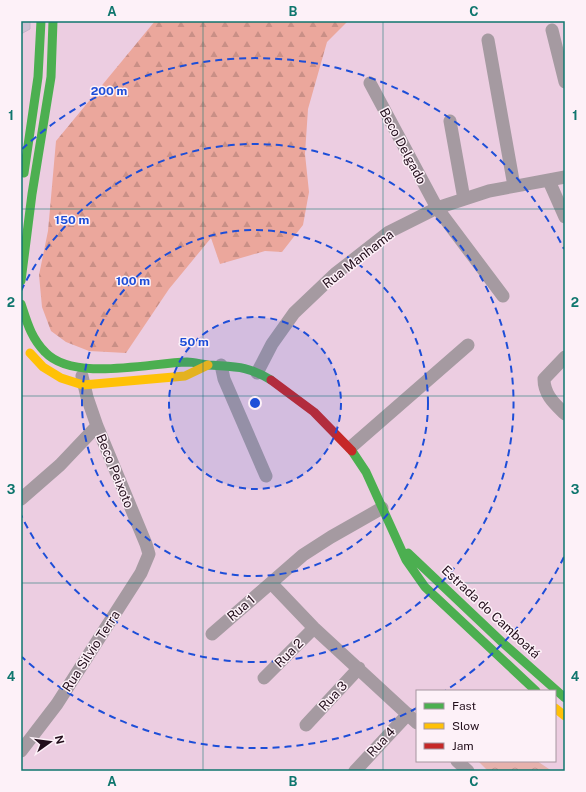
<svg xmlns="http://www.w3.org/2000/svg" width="586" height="792" viewBox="0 0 586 792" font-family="'Public Sans',sans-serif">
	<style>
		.forest { fill: url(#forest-firs) }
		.park { fill: url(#park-crowns) }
		.building { fill: #cdc0d3; stroke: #c2b5c8 }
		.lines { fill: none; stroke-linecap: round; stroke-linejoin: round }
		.street { stroke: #a59aa1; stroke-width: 13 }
		.fast { stroke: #4caf50; stroke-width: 9 }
		.slow { stroke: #ffc107; stroke-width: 9 }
		.jam { stroke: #c62828; stroke-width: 9 }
		.grid { fill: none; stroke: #0f766e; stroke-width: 1; stroke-opacity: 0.55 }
		.ring { fill: none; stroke: #1d4ed8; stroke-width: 2; stroke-dasharray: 7 5 }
		.labels { text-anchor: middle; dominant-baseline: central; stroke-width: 3; stroke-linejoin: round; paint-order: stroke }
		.street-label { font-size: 13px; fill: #220e1b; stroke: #fdf1f8 }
		.centre { fill: #1d4ed8; stroke: #fdf1f8; stroke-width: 2 }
		.ring-label { font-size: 12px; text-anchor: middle; font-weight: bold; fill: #1d4ed8; stroke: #fdf1f8; stroke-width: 3; stroke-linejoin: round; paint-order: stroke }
		.neatline { fill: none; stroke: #0f766e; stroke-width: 1.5 }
		.grid-label { font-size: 13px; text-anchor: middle; font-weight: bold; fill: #0f766e }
	</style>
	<defs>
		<pattern id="forest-firs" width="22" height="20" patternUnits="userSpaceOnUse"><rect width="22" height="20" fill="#eba79c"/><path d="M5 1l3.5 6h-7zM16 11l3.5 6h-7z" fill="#c98f86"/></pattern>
		<pattern id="park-crowns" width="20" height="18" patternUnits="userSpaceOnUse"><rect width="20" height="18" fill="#e6b1ac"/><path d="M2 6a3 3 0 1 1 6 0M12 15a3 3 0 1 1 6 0" fill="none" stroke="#c59793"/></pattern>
	</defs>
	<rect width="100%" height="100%" fill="#eccde1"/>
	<path class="forest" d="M155 21H348L327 42 308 109 305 154 309 192 303 225 282 252 265 251 220 264 211 238 169 289 126 353 89 351 66 342 51 331 42 307 39 275 48 231 56 141Z"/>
	<path class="park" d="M478 761H537L552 771H488Z"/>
	<path class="building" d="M21 21H30V29L21 34Z"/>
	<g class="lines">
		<path class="street" d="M552 30 565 82
			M488 40 514 186
			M370 83 437 208 503 296
			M450 121 464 199
			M549 181 565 217
			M565 357 544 379C544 395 555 404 565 414
			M221 365 224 379 266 476
			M257 373 272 344 294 313 335 274 389 232 437 208 489 191 565 177
			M351 447 468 345
			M21 499 60 465 97 426
			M271 583 314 628 417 723
			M212 634 303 555 331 537 382 508
			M264 678 314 628
			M306 725 359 668
			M21 751 57 704 141 573 149 554 146 544 97 426 87 397 82 376
			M457 761 468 771
			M355 771 408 714"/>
		<path class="fast" d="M24 173 38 77 41 21
			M21 281 32 194 51 77 53 21
			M21 304C27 322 31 338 45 352 73 382 149 363 187 362 194 362 200 364 208 365 235 367 246 365 271 380
			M352 451 366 472 406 560 425 587 536 691
			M408 553 504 644 565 698"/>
		<path class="slow" d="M30 353 43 367 61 378 83 385 185 376 208 365
			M555 708 565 716"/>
		<path class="jam" d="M271 380 314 412 352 451"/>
	</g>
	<path class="grid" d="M203 21V771M383 21V771M21 209H565M21 396H565M21 583H565"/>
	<circle cx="255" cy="403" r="86" fill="#1d4ed8" fill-opacity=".12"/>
	<g class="ring">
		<circle cx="255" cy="403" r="86"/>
		<circle cx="255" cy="403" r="173"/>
		<path d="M21 291A259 259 0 1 1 21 515"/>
		<path d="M564 557A345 345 0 0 1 445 691M417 708A345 345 0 0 1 22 657M22 149A345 345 0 0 1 564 249"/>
	</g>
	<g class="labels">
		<g class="street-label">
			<text transform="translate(403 146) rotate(62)">Beco Delgado</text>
			<text transform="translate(358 259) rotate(-38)">Rua Manhama</text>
			<text transform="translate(115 471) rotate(68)">Beco Peixoto</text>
			<text transform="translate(241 608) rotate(-41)">Rua 1</text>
			<text transform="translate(491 612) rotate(43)">Estrada do Camboatá</text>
			<text transform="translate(91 651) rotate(-57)">Rua Silvio Terra</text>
			<text transform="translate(289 653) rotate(-45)">Rua 2</text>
			<text transform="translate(333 696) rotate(-47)">Rua 3</text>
			<text transform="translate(381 742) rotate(-47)">Rua 4</text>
		</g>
	</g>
	<circle cx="255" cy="403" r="6" class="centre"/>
	<g class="ring-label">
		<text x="109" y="95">200 m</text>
		<text x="72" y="224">150 m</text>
		<text x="133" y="285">100 m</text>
		<text x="194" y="346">50 m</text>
	</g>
	<rect width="586" height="792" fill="none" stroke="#fdf1f8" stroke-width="44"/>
	<rect x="416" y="690" width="140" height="72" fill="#fdf1f8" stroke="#a596a0"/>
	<rect x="424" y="703" width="20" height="6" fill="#4caf50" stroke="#a596a0"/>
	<text x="452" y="710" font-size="12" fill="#220e1b">Fast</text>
	<rect x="424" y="723" width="20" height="6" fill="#ffc107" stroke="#a596a0"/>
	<text x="452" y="730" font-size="12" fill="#220e1b">Slow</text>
	<rect x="424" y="743" width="20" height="6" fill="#c62828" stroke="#a596a0"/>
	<text x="452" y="750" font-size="12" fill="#220e1b">Jam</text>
	<g transform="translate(50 742) rotate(76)" stroke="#fdf1f8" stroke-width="3" paint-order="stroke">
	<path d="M0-3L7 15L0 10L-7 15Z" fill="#220e1b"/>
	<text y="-6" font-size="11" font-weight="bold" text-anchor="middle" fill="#220e1b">N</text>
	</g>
	<rect x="22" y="22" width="542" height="748" class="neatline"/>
	<g class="grid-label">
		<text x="112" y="16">A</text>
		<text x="293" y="16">B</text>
		<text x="474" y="16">C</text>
		<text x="11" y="120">1</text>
		<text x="575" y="120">1</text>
		<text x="11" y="307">2</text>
		<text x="575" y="307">2</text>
		<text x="11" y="494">3</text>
		<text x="575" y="494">3</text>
		<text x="11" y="681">4</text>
		<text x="575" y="681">4</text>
		<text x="112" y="786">A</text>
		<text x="293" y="786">B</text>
		<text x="474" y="786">C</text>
	</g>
</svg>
